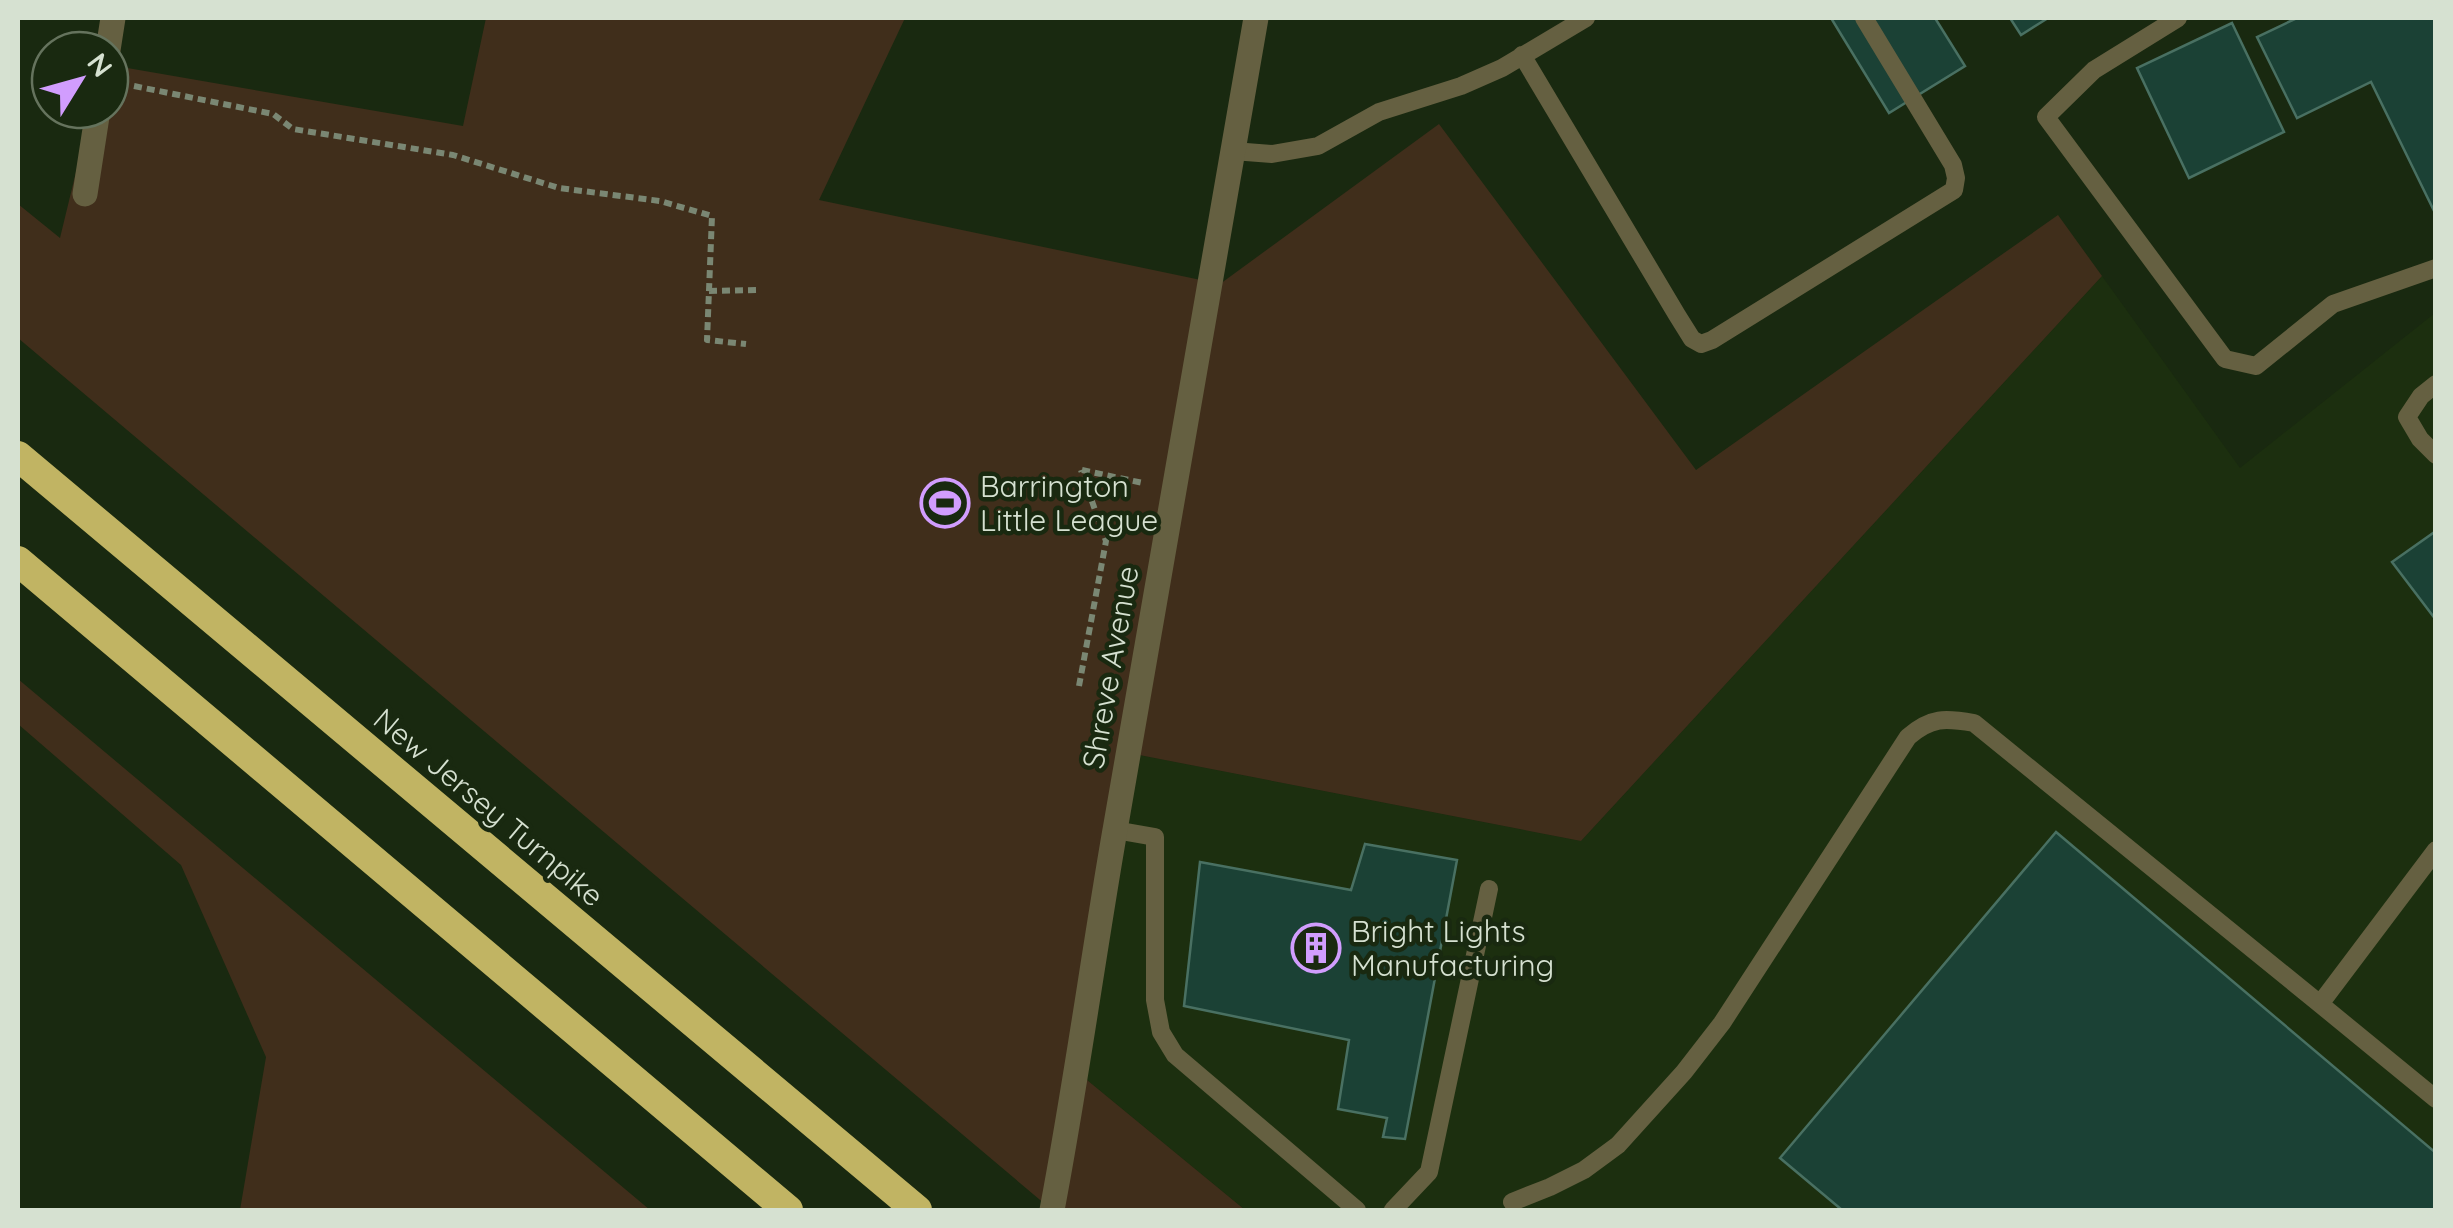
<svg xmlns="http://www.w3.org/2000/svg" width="2453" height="1228" viewBox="0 0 2453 1228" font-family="Quicksand,sans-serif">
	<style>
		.built { fill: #1c2f0f }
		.green { fill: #402e1b }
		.building { fill: #1b4135; stroke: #497062; stroke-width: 2.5 }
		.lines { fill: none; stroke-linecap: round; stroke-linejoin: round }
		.path { stroke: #7a8773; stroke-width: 6; stroke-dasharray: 8 5; stroke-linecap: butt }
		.service { stroke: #656041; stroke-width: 18 }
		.minor { stroke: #656041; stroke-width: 25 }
		.motorway { stroke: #c1b463; stroke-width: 30 }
		.labels { text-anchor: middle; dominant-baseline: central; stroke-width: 9; stroke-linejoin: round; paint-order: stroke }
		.poi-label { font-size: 30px; fill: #d6e1d1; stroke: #192910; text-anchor: start }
		.street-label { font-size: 30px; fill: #d6e1d1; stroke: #192910 }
	</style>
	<rect width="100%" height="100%" fill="#192910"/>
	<path class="built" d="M2102 276 2240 468 2435 313V1210H1245L1070 1066 1129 753 1581 841Z"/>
	<path class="green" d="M486 18H905L819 200 1220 284 1439 124 1696 470 2058 215 2102 276 1581 841 1129 753 1070 1066 1245 1210H1052L18 338V204L60 238 91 110H110V65L463 126Z
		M18 679 650 1210H240L266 1057 181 865 18 724Z"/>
	<path class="building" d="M1831 18H1935L1965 66 1889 113Z
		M2010 18H2048L2021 35Z
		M2297 18H2436V215L2371 82 2297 118 2257 37Z
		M2232 23 2284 132 2189 178 2137 68Z
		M2436 531V620L2392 562Z
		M2056 832 2436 1153V1210H1842L1780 1158Z
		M1365 844 1457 860 1405 1139 1383 1137 1387 1118 1338 1109 1349 1040 1184 1006 1200 862 1351 890Z"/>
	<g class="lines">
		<path class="path" d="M134 86 273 114 293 129 453 155 559 188 660 201 712 216 707 340 746 344
			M709 291 758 290
			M1082 470 1143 483
			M1079 686 1106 541 1081 470"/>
		<path class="service" d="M2178 18 2094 70 2046 117 2225 359 2256 366 2333 304 2436 268
			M1522 55 1677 315 1692 339 1701 344 1712 340 1954 190 1956 178 1953 165 1864 18
			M1233 151 1272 154 1318 146 1379 112 1461 86 1502 68 1586 18
			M2436 384 2421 396 2407 417 2420 439 2436 455
			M1115 830 1155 837V1000L1161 1032 1175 1055 1357 1210
			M2436 850 2320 1004 2436 1099
			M1512 1202 1550 1187 1584 1170 1618 1145 1684 1072 1722 1023 1908 737C1931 717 1945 718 1974 723L2320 1004
			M1393 1210 1429 1172 1489 889"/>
		<path class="minor" d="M108 50 113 18
			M85 194 98 110
			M1052 1210C1076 1084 1093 957 1115 830 1162 559 1209 288 1256 18"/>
		<path class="motorway" d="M18 456 917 1210
			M18 561 788 1210"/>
	</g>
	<defs>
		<g id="stadium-ring" transform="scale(2.5)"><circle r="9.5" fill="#192910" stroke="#d19dfe" stroke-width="1.5"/><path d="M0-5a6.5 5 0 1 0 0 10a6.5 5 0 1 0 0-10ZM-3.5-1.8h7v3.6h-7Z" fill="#d19dfe"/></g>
		<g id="building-ring" transform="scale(2.5)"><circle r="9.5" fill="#192910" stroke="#d19dfe" stroke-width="1.5"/><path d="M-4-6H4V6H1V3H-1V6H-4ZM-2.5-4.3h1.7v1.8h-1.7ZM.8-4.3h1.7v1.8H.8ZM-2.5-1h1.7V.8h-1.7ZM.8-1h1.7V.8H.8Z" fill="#d19dfe"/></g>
	</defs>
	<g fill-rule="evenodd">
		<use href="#stadium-ring" x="945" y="503"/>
		<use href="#building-ring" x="1316" y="948"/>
	</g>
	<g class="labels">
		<g class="poi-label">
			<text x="980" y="486">Barrington<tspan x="980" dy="34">Little League</tspan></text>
			<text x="1351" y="931">Bright Lights<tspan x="1351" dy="34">Manufacturing</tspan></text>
		</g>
		<g class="street-label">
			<text transform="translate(1110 667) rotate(-80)">Shreve Avenue</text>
			<text transform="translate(489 807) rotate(40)">New Jersey Turnpike</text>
		</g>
	</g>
	<rect width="2453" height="1228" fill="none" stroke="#d6e1d1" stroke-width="40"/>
	<g transform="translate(80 80) rotate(53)"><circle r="48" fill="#192910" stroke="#65735d" stroke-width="2.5"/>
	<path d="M0-8L18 38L0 25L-18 38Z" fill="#d19dfe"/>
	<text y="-15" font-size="28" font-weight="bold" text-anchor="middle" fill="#d6e1d1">N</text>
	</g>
</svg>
